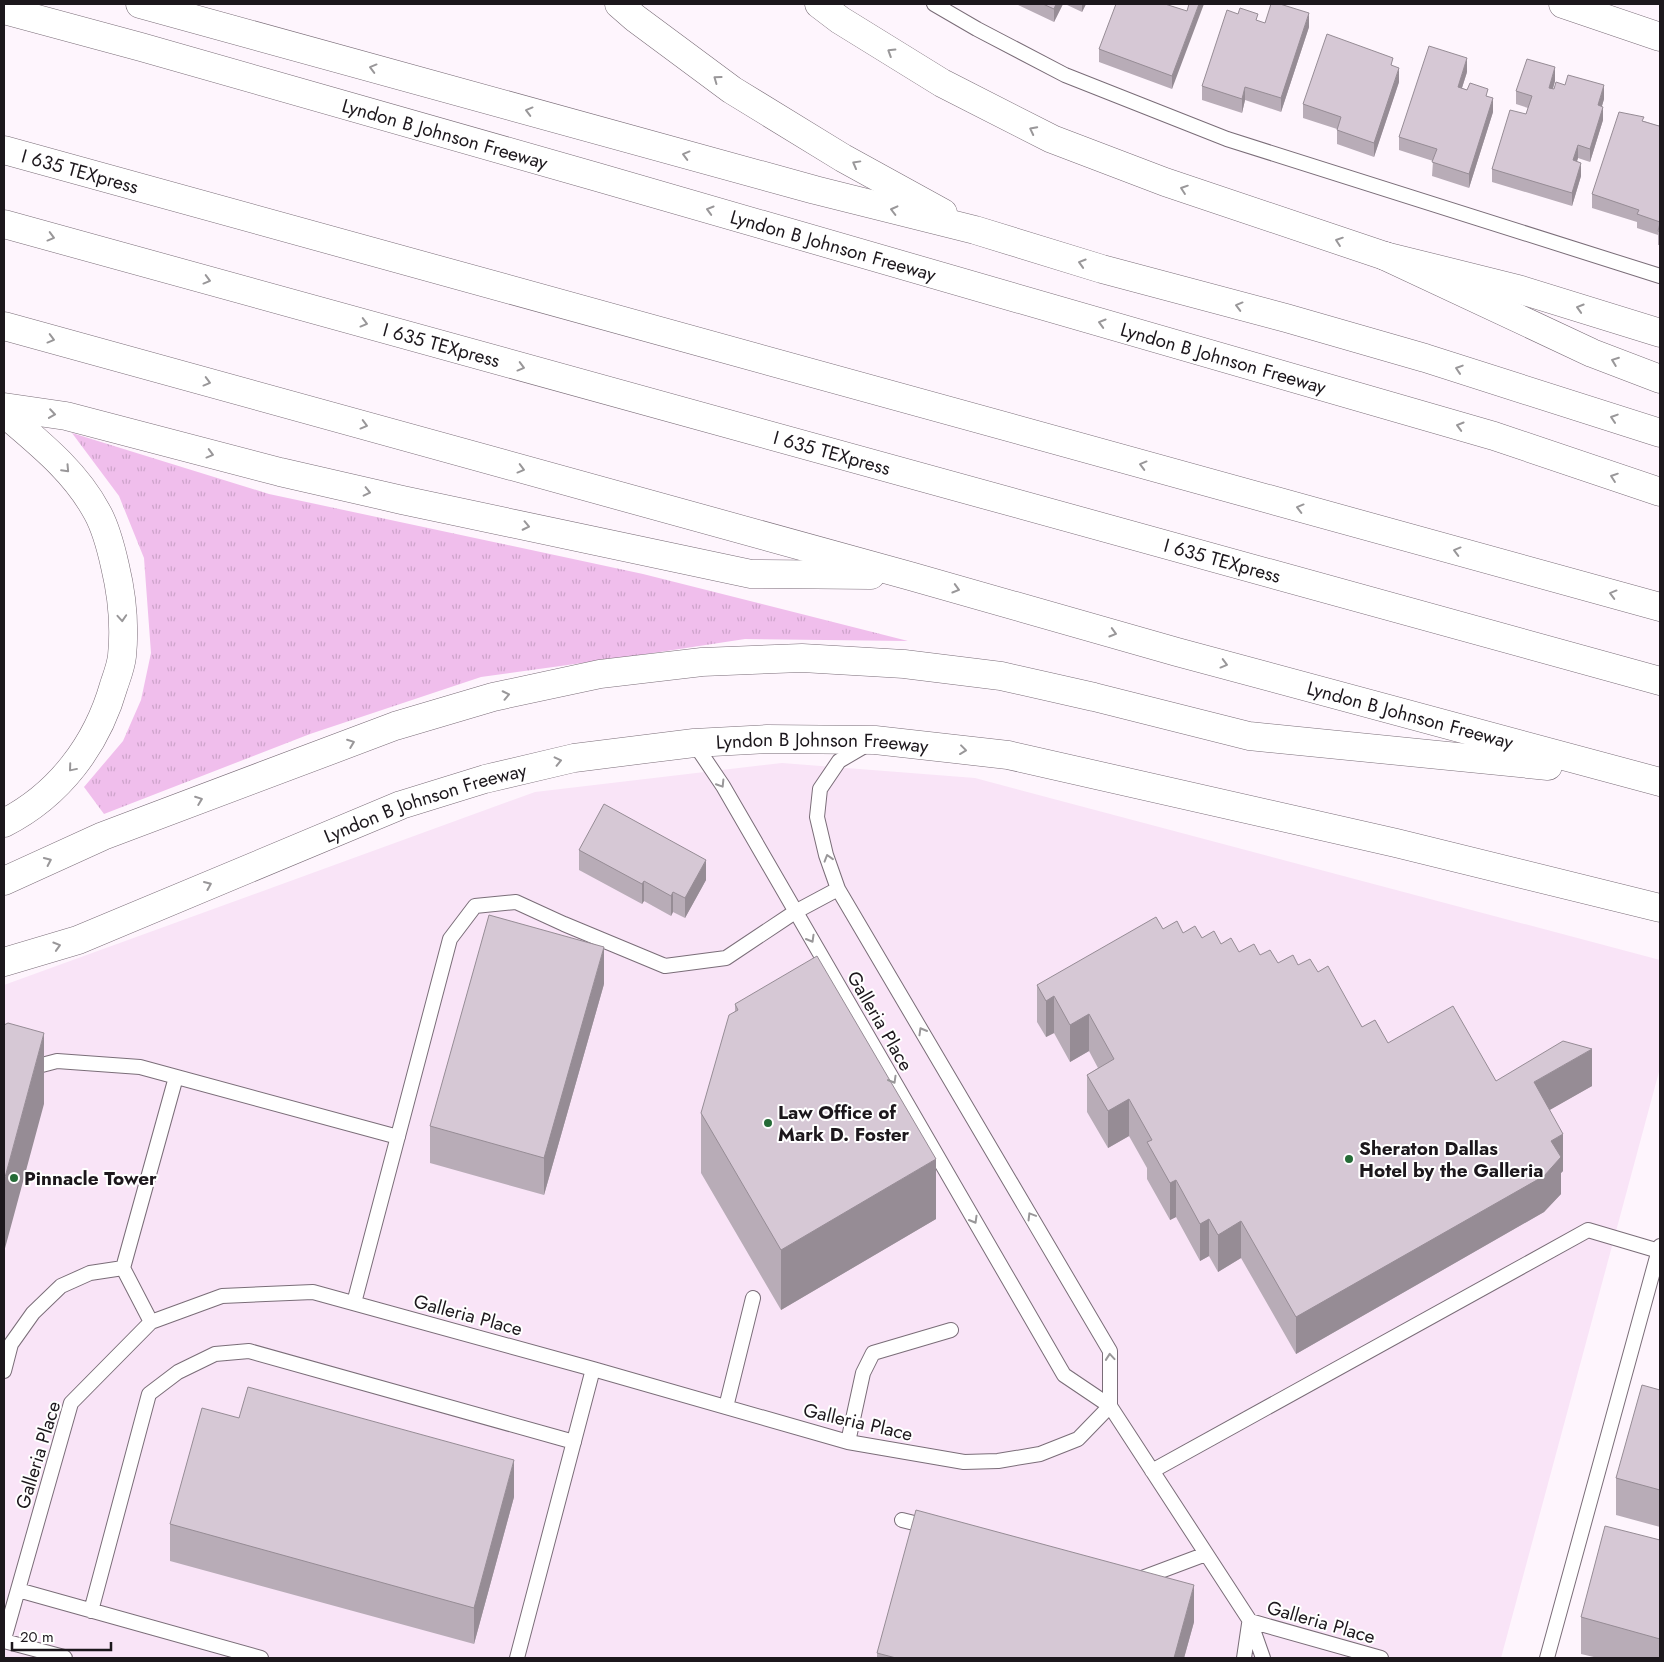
<svg xmlns="http://www.w3.org/2000/svg" width="1664" height="1662" viewBox="0 0 1664 1662" font-family="Jost,sans-serif">
	<style>
		.built { fill: #f9e4f7 }
		.grass { fill: url(#grass-tufts) }
		.lines { fill: none; stroke-linecap: round; stroke-linejoin: round }
		.lane-casing { stroke: #7a6d78; stroke-width: 16 }
		.street-casing { stroke: #7a6d78; stroke-width: 29 }
		.secondary-casing { stroke: #7a6d78; stroke-width: 29 }
		.highway-casing { stroke: #7a6d78; stroke-width: 29 }
		.lane { stroke: #fff; stroke-width: 14 }
		.street { stroke: #fff; stroke-width: 28 }
		.secondary { stroke: #fff; stroke-width: 28 }
		.highway { stroke: #fff; stroke-width: 28 }
		.wall { fill: #b8acb7 }
		.shaded-wall { fill: #968c95 }
		.building { fill: #d6c8d5; stroke: #968c95 }
		.oneway { stroke: #999799 }
		.poi-dot { fill: #256b37; stroke: #fff; stroke-width: 2 }
		.labels { text-anchor: middle; dominant-baseline: central; stroke-width: 4; stroke-linejoin: round; paint-order: stroke }
		.street-label { font-size: 19px; fill: #1c171c; stroke: #fff }
		.poi-label { font-size: 19px; font-weight: bold; fill: #1c171c; stroke: #fff; text-anchor: start }
	</style>
	<defs>
		<pattern id="grass-tufts" width="24" height="20" patternUnits="userSpaceOnUse" patternTransform="scale(1.25)"><rect width="24" height="20" fill="#f0beec"/><path d="M3 7l-1-3M5 7V3M7 7l1-3M15 17l-1-3M17 17v-4M19 17l1-3" fill="none" stroke="#cda3ca"/></pattern>
	</defs>
	<rect width="100%" height="100%" fill="#fef5fd"/>
	<path class="built" d="M782 763 975 778 1660 960V1068L1501 1658H4V985L535 792Z"/>
	<path class="grass" d="M72 433 269 494 643 574 908 641 745 639 640 655 481 677 310 734 104 814 84 787 123 741 141 700 151 653 144 558 119 496Z"/>
	<g class="lines">
		<g class="lane-casing">
			<path id="lane" d="M934 4 977 29 1065 75 1227 139 1660 276
				M694 743 723 786 1064 1375 1110 1406 1250 1621 1263 1658
				M4 1075 57 1061 140 1067 398 1137
				M354 1303 450 939 475 906 516 902 564 924 665 966 726 958 795 912 838 889
				M151 1322 123 1268 176 1077
				M4 1371 11 1344 33 1313 61 1286 90 1273 123 1268
				M726 1407 753 1298
				M848 1442 863 1373 873 1353 951 1330
				M1152 1471 1588 1230 1659 1251
				M902 1520 930 1527
				M1134 1581 1206 1554
				M18 1590 261 1658
				M91 1611 149 1394 178 1372 215 1354 249 1351 574 1442
				M1250 1621 1381 1658
				M4 1639 71 1403 151 1322 222 1296 313 1292 593 1369 848 1442 964 1462 998 1461 1040 1454 1078 1439 1110 1406V1351L838 889 826 855 817 817 820 789 839 761 868 744
				M4 1641 64 1657 65 1658
				M517 1658 593 1369
				M1244 1658 1249 1624
				M1547 1658 1660 1246"/>
		</g>
		<g class="street-casing">
			<path id="street" d="M1563 4 1660 37"/>
		</g>
		<g class="secondary-casing">
			<g id="secondary">
				<path d="M819 4 840 20 942 83 1052 139 1165 182 1385 256 1518 289 1660 333"/>
				<path id="s1" d="M4 962 78 940 401 805 485 779 574 758 694 743 767 739 875 740 1008 755 1396 843 1660 908"/>
			</g>
		</g>
		<g class="highway-casing">
			<g id="highway">
				<path d="M140 4 815 190 975 230 1102 269 1286 318 1425 358 1660 433"/>
				<path d="M619 4 635 18 732 90 843 158 943 213"/>
				<path id="s2" d="M4 10 141 47 597 177 1494 436 1660 492"/>
				<path id="s3" d="M4 150 1660 607"/>
				<path id="s4" d="M4 224 1660 681"/>
				<path d="M1385 256 1592 353 1660 379"/>
				<path id="s5" d="M4 326 910 576 1177 652 1660 782"/>
				<path d="M4 407 66 416 280 472 402 500 751 574 871 575"/>
				<path d="M4 413C39 443 75 471 97 512 106 528 111 548 115 566 122 595 125 626 122 656 121 666 117 676 114 685 97 745 59 795 4 823"/>
				<path d="M4 881 103 836 395 726 493 697 600 674 702 662 802 658 904 664 1001 676 1094 697 1249 736 1548 766"/>
			</g>
		</g>
		<use href="#lane" class="lane"/>
		<use href="#street" class="street"/>
		<use href="#secondary" class="secondary"/>
		<use href="#highway" class="highway"/>
	</g>
	<path class="wall" d="M1016 4H1063L1054 22Z
		M1065 4H1086L1082 12Z
		M1187 11 1172 89 1099 62V49Z
		M1258 21 1265 23 1309 27 1281 112 1245 100 1242 113 1202 100V86Z
		M1467 72 1462 88 1488 97 1493 112 1469 188 1432 176 1433 161 1399 150V137Z
		M1555 81 1553 89 1604 99 1602 106 1603 120 1590 162 1578 158 1577 161 1581 176 1572 206 1492 182V169L1526 114 1528 108 1516 104V91Z
		M1399 82 1374 157 1337 144V129L1303 118V104Z
		M1644 121 1659 126 1660 124V245H1658V235L1637 228V222L1592 208V194Z
		M579 850 706 880 685 918 673 912 671 916 644 901 642 904 579 870Z
		M1163 929 1183 933 1221 944 1239 952 1260 955 1278 963 1298 965 1318 972 1362 1027 1388 1043 1496 1081 1592 1086 1549 1110 1563 1171 1561 1173V1194L1544 1212 1296 1354 1241 1258 1218 1272 1209 1256 1200 1261 1176 1217 1170 1220 1147 1179V1168L1129 1136 1108 1148 1087 1112V1075L1098 1068 1089 1051 1070 1062 1054 1033 1046 1037 1037 1022V985Z
		M604 984 544 1195 430 1163V1126Z
		M735 1004 936 1219 781 1310 701 1173V1113L735 1011Z
		M1660 1390V1527L1616 1515V1478Z
		M514 1497 474 1644 170 1561V1524Z
		M1660 1540V1658H1598L1581 1654V1617Z
		M1194 1622 1184 1658H877V1653Z"/>
	<path class="shaded-wall" d="M1056 4H1063L1054 22V9Z
		M1082 4H1086L1082 12Z
		M1199 4H1204L1172 89V76Z
		M1309 13V27L1281 112V98Z
		M1467 58V72L1458 100V87Z
		M1555 67V81L1549 101V88Z
		M1399 68V82L1374 157V143Z
		M1604 85V99L1598 119V105Z
		M1245 87V100L1242 113V99Z
		M1493 98V112L1469 188V174Z
		M1603 107V120L1590 162V149Z
		M1578 145V158L1573 174V160Z
		M1581 163V176L1572 206V193Z
		M706 860V880L685 918V898Z
		M644 881V901L642 904V884Z
		M673 892V912L671 916V896Z
		M604 947V984L544 1195V1158Z
		M1054 996V1033L1046 1037V1001Z
		M1089 1014V1051L1070 1062V1025Z
		M44 1033V1104L4 1252V1181Z
		M1592 1049V1086L1534 1119V1082Z
		M1129 1099V1136L1108 1148V1111Z
		M1563 1134V1171L1561 1173V1194L1544 1212 1296 1354V1317L1551 1141Z
		M936 1159V1219L781 1310V1250Z
		M1176 1180V1217L1170 1220V1183Z
		M1209 1219V1256L1200 1261V1224Z
		M1241 1221V1258L1218 1272V1235Z
		M514 1460V1497L474 1644V1608Z
		M1194 1585V1622L1184 1658H1174Z"/>
	<path class="building" d="M1043 4H1056L1054 9Z
		M1116 4H1165L1187 11 1189 4H1199L1172 76 1099 49Z
		M1271 4H1280L1309 13 1281 98 1245 87 1242 99 1202 86 1227 10 1238 14 1240 8 1258 14 1256 20 1265 23Z
		M1327 34 1393 58 1391 65 1399 68 1374 143 1337 130 1341 117 1303 104Z
		M1429 46 1467 58 1458 87 1467 90 1470 83 1488 89 1486 96 1493 98 1469 174 1432 162 1437 149 1399 137Z
		M1527 59 1555 67 1549 88 1554 89 1556 82 1565 85 1568 75 1604 85 1598 105 1603 107 1590 149 1578 145 1573 160 1581 163 1572 193 1492 169 1510 110 1526 114 1532 96 1516 91Z
		M1619 112 1644 117 1642 121 1659 126 1660 124V222L1637 214 1639 210 1592 194Z
		M1660 223V232L1658 231Z
		M604 804 706 860 685 898 673 892 671 896 644 881 642 884 579 850Z
		M489 915 604 947 544 1158 430 1126Z
		M1156 917 1163 929 1177 921 1183 933 1195 926 1202 938 1214 931 1221 944 1231 938 1239 952 1254 944 1260 955 1270 950 1278 963 1293 955 1298 965 1310 959 1318 972 1328 966 1362 1027 1375 1020 1388 1043 1453 1006 1496 1081 1563 1041 1592 1049 1534 1082 1563 1134 1551 1141 1561 1157 1544 1176 1296 1317 1241 1221 1218 1235 1209 1219 1200 1224 1176 1180 1170 1183 1147 1142 1152 1140 1129 1099 1108 1111 1087 1075 1114 1059 1089 1014 1070 1025 1054 996 1046 1001 1037 985Z
		M817 956 936 1159 781 1250 701 1113 729 1015 738 1010 735 1004Z
		M8 1023 44 1033 4 1181V1025Z
		M1642 1385 1660 1390V1490L1616 1478Z
		M248 1387 514 1460 474 1608 170 1524 202 1408 239 1418Z
		M916 1510 1194 1585 1174 1658H896L877 1653Z
		M1605 1526 1660 1540V1639L1581 1617Z"/>
	<defs><path id="oneway-chevron" d="M-2-3.5L2.5 0L-2 3.5" fill="none" stroke-width="1.6" stroke-linecap="round" stroke-linejoin="round" transform="scale(1.25)"/></defs>
	<g class="oneway">
		<use href="#oneway-chevron" transform="translate(891 52) rotate(-148)"/>
		<use href="#oneway-chevron" transform="translate(373 68) rotate(-165)"/>
		<use href="#oneway-chevron" transform="translate(717 79) rotate(-144)"/>
		<use href="#oneway-chevron" transform="translate(529 111) rotate(-165)"/>
		<use href="#oneway-chevron" transform="translate(1033 130) rotate(-153)"/>
		<use href="#oneway-chevron" transform="translate(686 155) rotate(-165)"/>
		<use href="#oneway-chevron" transform="translate(856 164) rotate(-151)"/>
		<use href="#oneway-chevron" transform="translate(1184 189) rotate(-161)"/>
		<use href="#oneway-chevron" transform="translate(710 210) rotate(-164)"/>
		<use href="#oneway-chevron" transform="translate(894 210) rotate(-166)"/>
		<use href="#oneway-chevron" transform="translate(51 237) rotate(15)"/>
		<use href="#oneway-chevron" transform="translate(1339 241) rotate(-161)"/>
		<use href="#oneway-chevron" transform="translate(1082 263) rotate(-163)"/>
		<use href="#oneway-chevron" transform="translate(207 280) rotate(15)"/>
		<use href="#oneway-chevron" transform="translate(1239 306) rotate(-165)"/>
		<use href="#oneway-chevron" transform="translate(1580 308) rotate(-163)"/>
		<use href="#oneway-chevron" transform="translate(364 323) rotate(15)"/>
		<use href="#oneway-chevron" transform="translate(1102 323) rotate(-164)"/>
		<use href="#oneway-chevron" transform="translate(51 339) rotate(15)"/>
		<use href="#oneway-chevron" transform="translate(1615 361) rotate(-159)"/>
		<use href="#oneway-chevron" transform="translate(521 367) rotate(15)"/>
		<use href="#oneway-chevron" transform="translate(1459 369) rotate(-162)"/>
		<use href="#oneway-chevron" transform="translate(207 382) rotate(15)"/>
		<use href="#oneway-chevron" transform="translate(52 414) rotate(8)"/>
		<use href="#oneway-chevron" transform="translate(1614 418) rotate(-162)"/>
		<use href="#oneway-chevron" transform="translate(364 425) rotate(15)"/>
		<use href="#oneway-chevron" transform="translate(1460 426) rotate(-164)"/>
		<use href="#oneway-chevron" transform="translate(210 454) rotate(15)"/>
		<use href="#oneway-chevron" transform="translate(1143 465) rotate(-165)"/>
		<use href="#oneway-chevron" transform="translate(66 469) rotate(47)"/>
		<use href="#oneway-chevron" transform="translate(521 469) rotate(15)"/>
		<use href="#oneway-chevron" transform="translate(1614 477) rotate(-161)"/>
		<use href="#oneway-chevron" transform="translate(367 492) rotate(13)"/>
		<use href="#oneway-chevron" transform="translate(1300 508) rotate(-165)"/>
		<use href="#oneway-chevron" transform="translate(526 526) rotate(12)"/>
		<use href="#oneway-chevron" transform="translate(1457 551) rotate(-165)"/>
		<use href="#oneway-chevron" transform="translate(956 589) rotate(16)"/>
		<use href="#oneway-chevron" transform="translate(1613 594) rotate(-165)"/>
		<use href="#oneway-chevron" transform="translate(122 618) rotate(86)"/>
		<use href="#oneway-chevron" transform="translate(1113 633) rotate(16)"/>
		<use href="#oneway-chevron" transform="translate(1224 664) rotate(15)"/>
		<use href="#oneway-chevron" transform="translate(506 695) rotate(-12)"/>
		<use href="#oneway-chevron" transform="translate(351 743) rotate(-21)"/>
		<use href="#oneway-chevron" transform="translate(963 750) rotate(7)"/>
		<use href="#oneway-chevron" transform="translate(558 761) rotate(-13)"/>
		<use href="#oneway-chevron" transform="translate(72 768) rotate(130)"/>
		<use href="#oneway-chevron" transform="translate(721 784) rotate(58)"/>
		<use href="#oneway-chevron" transform="translate(199 800) rotate(-21)"/>
		<use href="#oneway-chevron" transform="translate(828 858) rotate(-107)"/>
		<use href="#oneway-chevron" transform="translate(48 861) rotate(-25)"/>
		<use href="#oneway-chevron" transform="translate(208 885) rotate(-23)"/>
		<use href="#oneway-chevron" transform="translate(811 939) rotate(60)"/>
		<use href="#oneway-chevron" transform="translate(57 946) rotate(-17)"/>
		<use href="#oneway-chevron" transform="translate(922 1031) rotate(-120)"/>
		<use href="#oneway-chevron" transform="translate(893 1080) rotate(60)"/>
		<use href="#oneway-chevron" transform="translate(1031 1216) rotate(-121)"/>
		<use href="#oneway-chevron" transform="translate(974 1220) rotate(60)"/>
		<use href="#oneway-chevron" transform="translate(1110 1357) rotate(-95)"/>
	</g>
	<g class="poi-dot">
		<circle cx="768" cy="1123" r="5"/>
		<circle cx="1349" cy="1159" r="5"/>
		<circle cx="14" cy="1178" r="5"/>
	</g>
	<g class="labels">
		<g class="street-label">
			<text stroke="none"><textPath href="#s2" startOffset="458">Lyndon B Johnson Freeway</textPath></text>
			<text stroke="none"><textPath href="#s3" startOffset="79">I 635 TEXpress</textPath></text>
			<text stroke="none"><textPath href="#s2" startOffset="862">Lyndon B Johnson Freeway</textPath></text>
			<text stroke="none"><textPath href="#s4" startOffset="454">I 635 TEXpress</textPath></text>
			<text stroke="none"><textPath href="#s2" startOffset="1268">Lyndon B Johnson Freeway</textPath></text>
			<text stroke="none"><textPath href="#s4" startOffset="859">I 635 TEXpress</textPath></text>
			<text stroke="none"><textPath href="#s4" startOffset="1264">I 635 TEXpress</textPath></text>
			<text stroke="none"><textPath href="#s5" startOffset="1459">Lyndon B Johnson Freeway</textPath></text>
			<text stroke="none"><textPath href="#s1" startOffset="856">Lyndon B Johnson Freeway</textPath></text>
			<text stroke="none"><textPath href="#s1" startOffset="451">Lyndon B Johnson Freeway</textPath></text>
			<text transform="translate(880 1021) rotate(60)">Galleria Place</text>
			<text transform="translate(468 1315) rotate(15)">Galleria Place</text>
			<text transform="translate(858 1422) rotate(13)">Galleria Place</text>
			<text transform="translate(38 1455) rotate(-73)">Galleria Place</text>
			<text transform="translate(1321 1622) rotate(16)">Galleria Place</text>
		</g>
		<g class="poi-label">
			<text x="778" y="1112">Law Office of<tspan x="778" dy="22">Mark D. Foster</tspan></text>
			<text x="1359" y="1148">Sheraton Dallas<tspan x="1359" dy="22">Hotel by the Galleria</tspan></text>
			<text x="24" y="1178">Pinnacle Tower</text>
		</g>
	</g>
	<rect width="1664" height="1662" fill="none" stroke="#1c171c" stroke-width="10"/>
	<path d="M12 1642v8h99v-8" fill="none" stroke="#1c171c" stroke-width="2.5"/>
	<text x="20" y="1642" font-size="15" fill="#1c171c" stroke="#ffffff" stroke-width="4" paint-order="stroke">20 m</text>
</svg>
